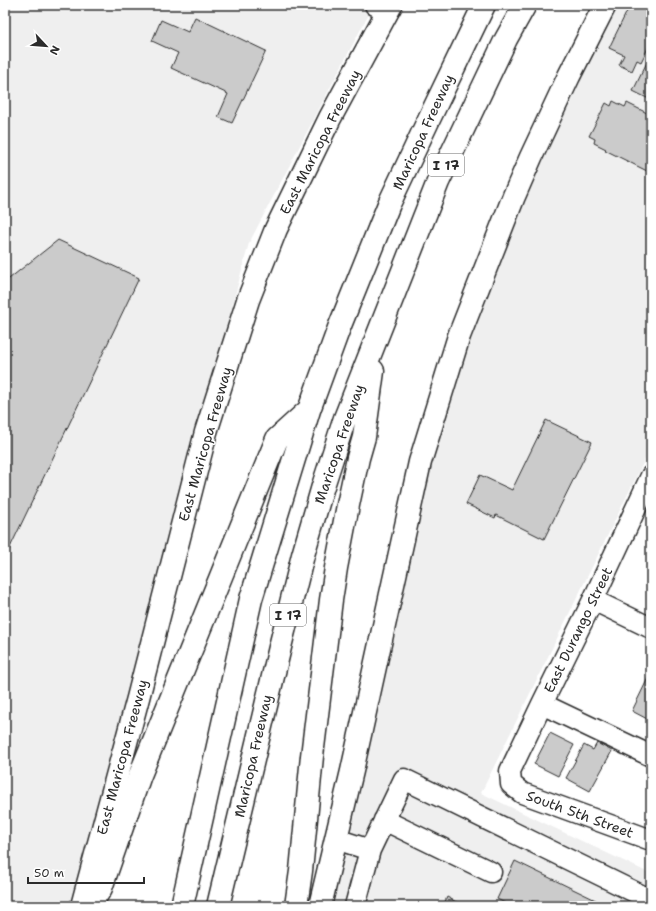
<svg xmlns="http://www.w3.org/2000/svg" width="656" height="911" viewBox="0 0 656 911" font-family="'Shantell Sans',sans-serif">
	<style>
		.built { fill: #efefef }
		.building { fill: #cbcbcb; stroke: #2b2b2b }
		.lines { fill: none; stroke-linecap: round; stroke-linejoin: round }
		.minor-casing { stroke: #2b2b2b; stroke-width: 23 }
		.major-casing { stroke: #2b2b2b; stroke-width: 25 }
		.highway-casing { stroke: #2b2b2b; stroke-width: 25 }
		.minor { stroke: #fff; stroke-width: 20 }
		.major { stroke: #fff; stroke-width: 22 }
		.highway { stroke: #fff; stroke-width: 22 }
		.labels { text-anchor: middle; dominant-baseline: central; stroke-width: 3; stroke-linejoin: round; paint-order: stroke }
		.shield { fill: #fff; stroke: #6b6b6b; stroke-width: 1 }
		.shield-label { font-size: 13px; font-weight: bold; fill: #2b2b2b }
		.street-label { font-size: 14px; fill: #2b2b2b; stroke: #fff }
	</style>
	<rect width="100%" height="100%" fill="#fff"/>
	<filter id="ink" filterUnits="userSpaceOnUse"><feTurbulence type="fractalNoise" baseFrequency=".025" numOctaves="2"/><feDisplacementMap in="SourceGraphic" scale="8" xChannelSelector="R" yChannelSelector="G"/><feConvolveMatrix kernelMatrix="1 2 1 2 8 2 1 2 1" color-interpolation-filters="sRGB"/></filter>
	<g filter="url(#ink)">
		<path class="built" d="M5 5H375L364 23 249 243 72 906H5Z
			M618 5H651V447L481 793 651 874V906H327L431 459 465 346 523 201 567 103 592 52Z"/>
		<path class="building" d="M630 5H651V42L641 62 637 60 632 71 619 65 624 55 609 48Z
			M195 17 266 51 232 123 218 117 228 94 171 68 178 53 152 41 161 20 188 32Z
			M651 54V100L633 91Z
			M613 101 625 107 627 103 651 115V173L605 150 606 149 594 143 595 139 589 136 606 103 611 106Z
			M58 240 139 278 5 558V282Z
			M546 420 592 442 544 539 496 515 495 518 466 504 480 475 512 490Z
			M649 676 651 677V721L632 711Z
			M550 733 574 745 558 776 534 764Z
			M597 743 612 751 590 791 566 778 584 745 593 750Z
			M515 861 608 906H511L497 899Z
			M447 897 464 906H443Z"/>
		<g class="lines">
			<g class="minor-casing">
				<path id="minor" d="M375 5 388 11
					M651 476 593 600 542 704 510 771 511 784 522 793 651 840
					M593 600 651 628
					M542 704 651 756
					M384 820 491 872
					M336 839 370 850
					M355 906 370 850 404 779 651 900"/>
			</g>
			<g class="major-casing">
				<path id="major" d="M82 906 138 698 206 432 248 300 276 229 330 118 391 5
					M320 906 352 771 420 462 459 336 514 196 531 157 569 76 605 5"/>
			</g>
			<g class="highway-casing">
				<path id="highway" d="M90 906 101 888 140 775 277 439 309 410
					M182 906 251 599 309 410 339 328 389 204 429 119 484 5
					M218 906 281 643 303 555 323 486 345 418 438 182 506 39 525 5
					M296 906 301 871 312 756 331 600 336 568 348 505 358 458 364 437 373 371"/>
			</g>
			<use href="#minor" class="minor"/>
			<use href="#major" class="major"/>
			<use href="#highway" class="highway"/>
		</g>
	</g>
	<g class="labels">
		<g class="shield">
			<rect x="428" y="154" width="36" height="22" rx="3"/>
			<rect x="270" y="604" width="36" height="22" rx="3"/>
		</g>
		<g class="shield-label">
			<text x="446" y="165">I 17</text>
			<text x="288" y="615">I 17</text>
		</g>
		<g class="street-label">
			<text transform="translate(423 132) rotate(-65)">Maricopa Freeway</text>
			<text transform="translate(320 142) rotate(-63)">East Maricopa Freeway</text>
			<text transform="translate(205 444) rotate(-74)">East Maricopa Freeway</text>
			<text transform="translate(339 444) rotate(-71)">Maricopa Freeway</text>
			<text transform="translate(578 630) rotate(-64)">East Durango Street</text>
			<text transform="translate(253 756) rotate(-77)">Maricopa Freeway</text>
			<text transform="translate(122 757) rotate(-75)">East Maricopa Freeway</text>
			<text transform="translate(580 814) rotate(20)">South 5th Street</text>
		</g>
	</g>
	<rect width="656" height="911" fill="none" stroke="#fff" stroke-width="20"/>
	<rect x="10" y="10" width="636" height="891" fill="none" stroke="#2b2b2b" stroke-width="1.5" filter="url(#ink)"/>
	<g transform="translate(46 46) rotate(116)" stroke="#ffffff" stroke-width="3" paint-order="stroke">
	<path d="M0-3L7 15L0 10L-7 15Z" fill="#2b2b2b"/>
	<text y="-6" font-size="11" font-weight="bold" text-anchor="middle" fill="#2b2b2b">N</text>
	</g>
	<path d="M28 877v6h116v-6" fill="none" stroke="#2b2b2b" stroke-width="2"/>
	<text x="34" y="877" font-size="12" fill="#2b2b2b" stroke="#ffffff" stroke-width="3" paint-order="stroke">50 m</text>
</svg>
